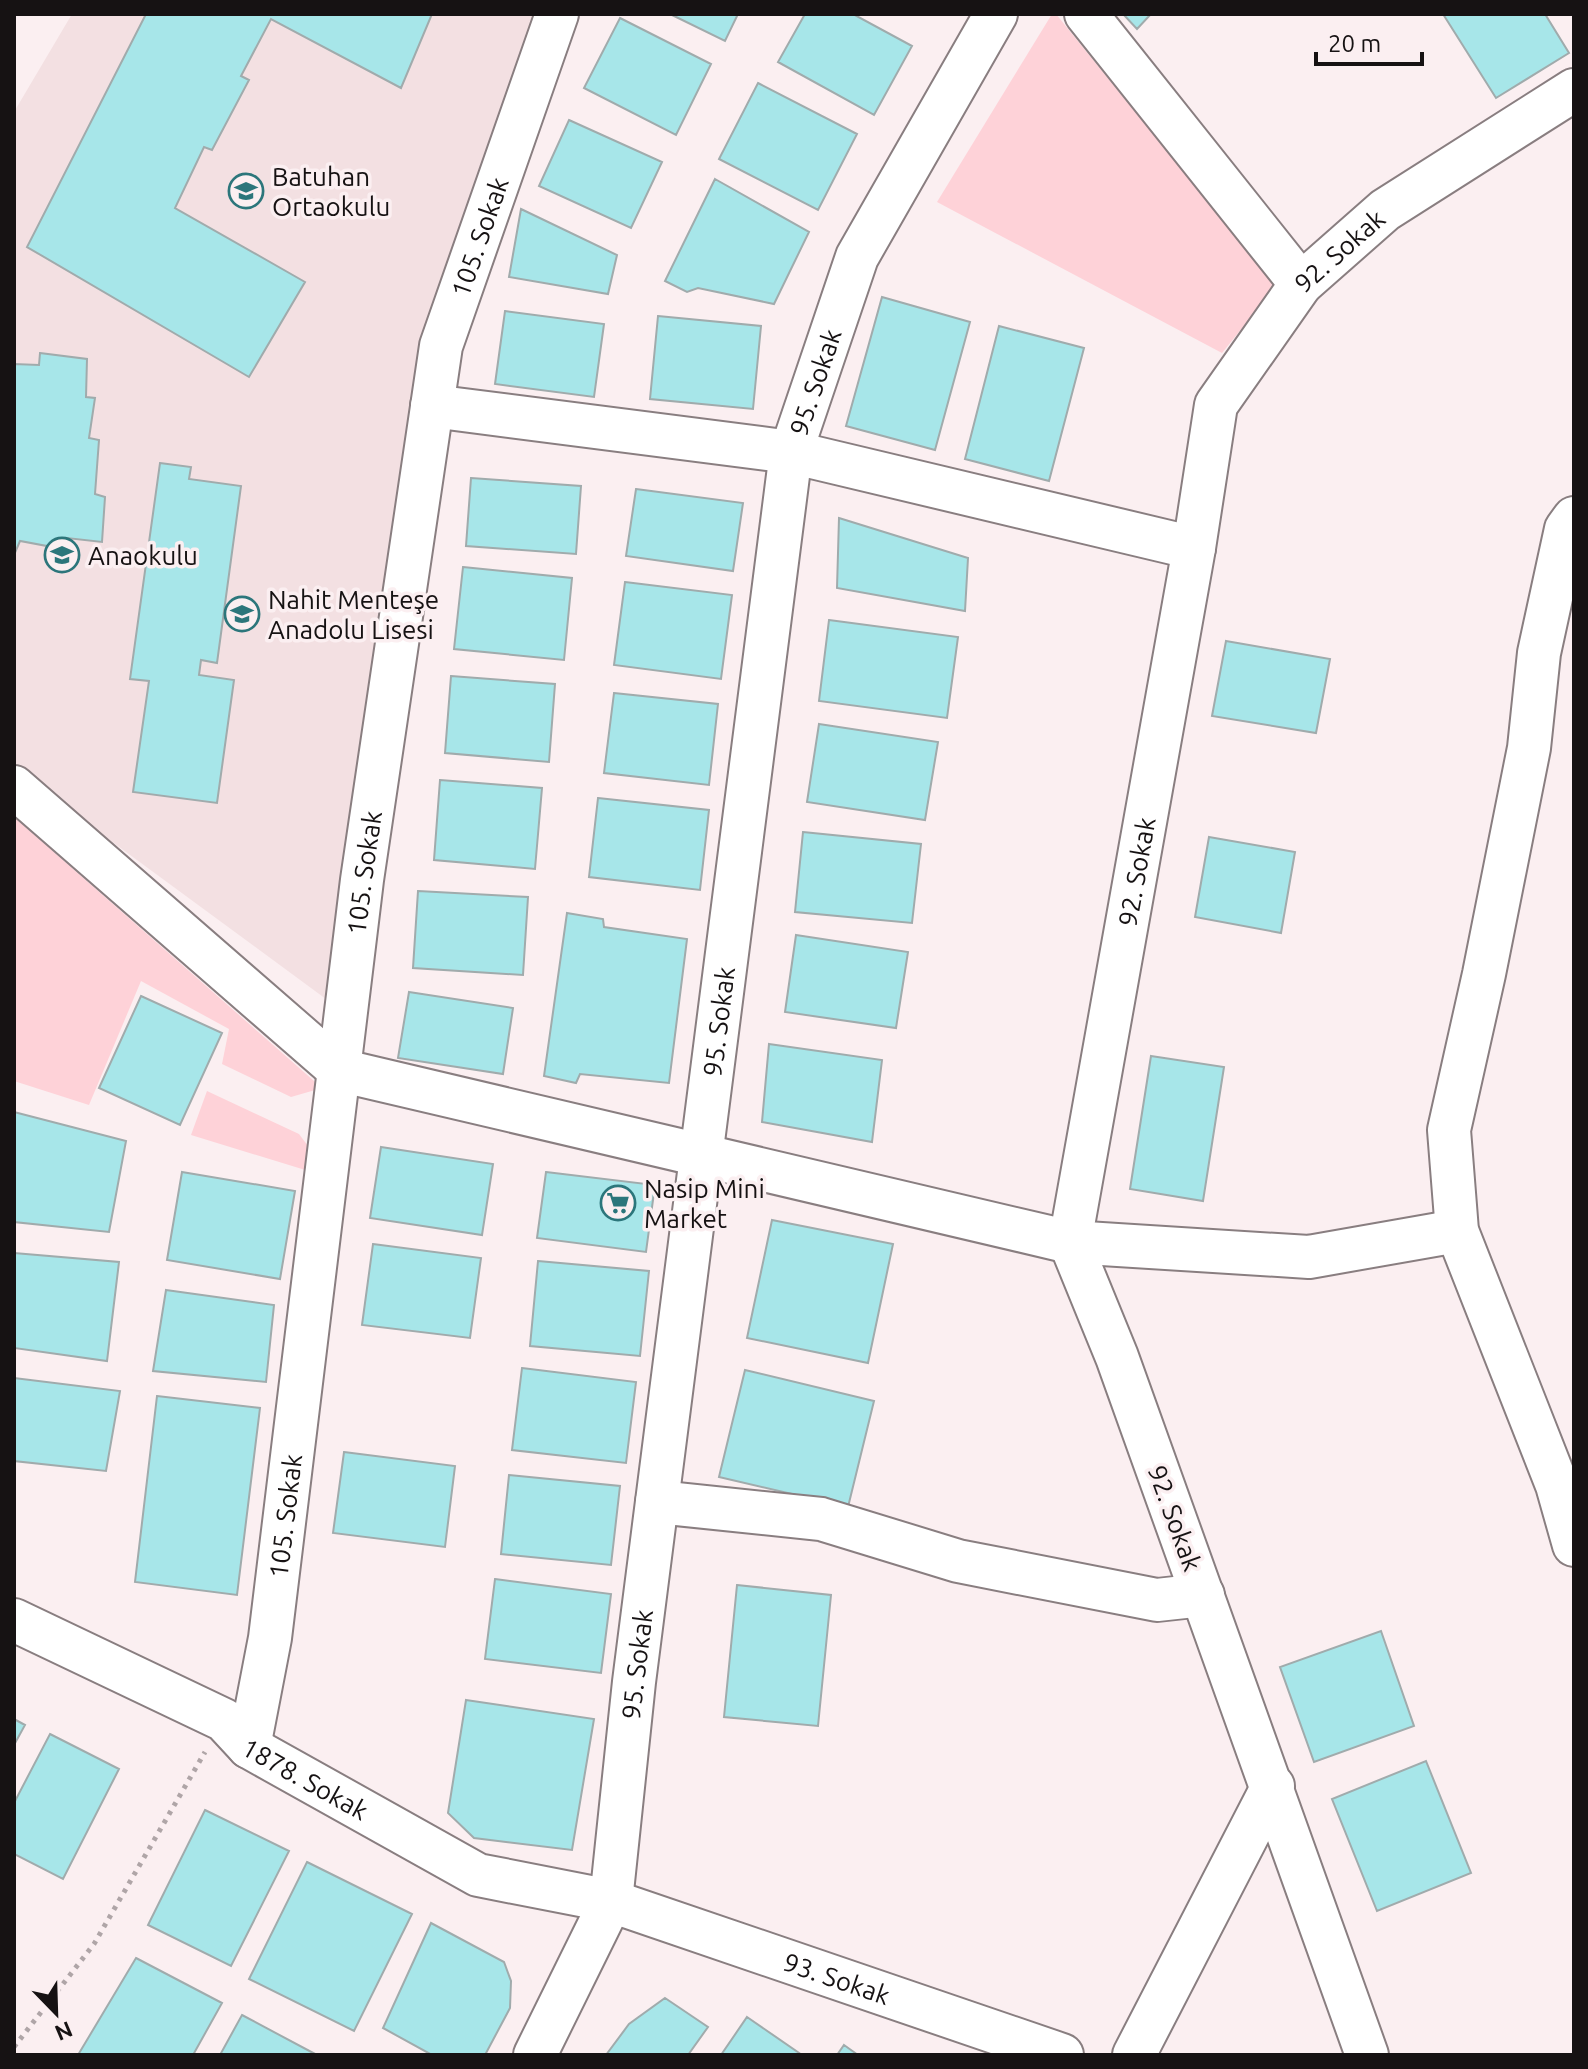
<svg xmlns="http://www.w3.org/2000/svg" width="1588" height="2069" viewBox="0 0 1588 2069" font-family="Ubuntu,sans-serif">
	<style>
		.built { fill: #f3e0e2 }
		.green { fill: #fed2d8 }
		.building { fill: #a7e6e9; stroke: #a0abac; stroke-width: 2 }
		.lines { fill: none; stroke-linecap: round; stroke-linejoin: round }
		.minor-casing { stroke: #897e80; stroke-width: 46 }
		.path { stroke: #afa5a7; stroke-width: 5; stroke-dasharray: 4 6; stroke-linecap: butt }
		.minor { stroke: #fff; stroke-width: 42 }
		.labels { text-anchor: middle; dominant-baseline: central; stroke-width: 7; stroke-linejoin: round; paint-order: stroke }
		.poi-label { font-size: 26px; fill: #161213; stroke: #fbeff1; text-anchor: start }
		.street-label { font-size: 26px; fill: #161213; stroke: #fbeff1 }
	</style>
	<rect width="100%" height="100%" fill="#fbeff1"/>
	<path class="built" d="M72 14H538L506 103 330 1002 58 802 14 767V112Z"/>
	<path class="green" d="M1052 14H1056L1276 286 1222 353 937 202Z
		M14 817 322 1088 291 1097 222 1064 229 1029 141 981 89 1105 14 1081Z
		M207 1091 299 1134 314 1154 315 1173 191 1135Z"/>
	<path class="building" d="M146 14H432L401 88 271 19 241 76 249 80 212 150 204 147 175 208 305 282 249 377 27 247Z
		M670 14H738L725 41Z
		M805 14H853L912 46 874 115 778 62Z
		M1123 14H1151L1137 29Z
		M1443 14H1545L1569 53 1496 98Z
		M620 18 711 64 676 135 584 88Z
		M758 83 857 134 818 210 719 159Z
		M569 120 662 162 631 228 539 186Z
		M715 179 809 232 774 304 698 288 687 292 665 281Z
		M521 209 617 255 608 294 509 277Z
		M882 297 970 322 935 450 846 426Z
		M505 311 604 324 594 397 495 384Z
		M658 316 761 326 753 409 650 399Z
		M999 326 1084 348 1049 481 965 459Z
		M40 353 87 359 86 397 95 398 89 438 99 440 95 494 105 497 102 542 67 538 63 549 20 541 14 555V364L39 365Z
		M160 463 191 467 189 479 241 486 217 663 201 660 199 675 234 680 217 803 133 792 149 681 130 679Z
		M471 478 581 486 576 554 466 546Z
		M636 489 743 503 733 571 626 556Z
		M839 518 968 558 965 611 837 588Z
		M463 567 572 578 564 660 454 649Z
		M625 582 732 595 721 679 614 665Z
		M829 620 958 637 947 718 819 701Z
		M1226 641 1330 659 1316 733 1212 716Z
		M451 676 555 684 549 762 445 753Z
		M614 693 718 704 709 785 604 773Z
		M819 724 938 742 925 820 807 802Z
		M440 780 542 788 535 869 434 860Z
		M598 798 709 810 700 890 589 877Z
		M803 832 921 844 912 923 795 912Z
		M1209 837 1295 852 1281 933 1195 917Z
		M418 891 528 897 523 975 413 968Z
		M567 913 603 919 604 927 687 939 669 1083 580 1074 576 1083 544 1076Z
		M796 935 908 952 896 1028 785 1012Z
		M409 992 513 1008 503 1074 398 1058Z
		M141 996 222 1033 180 1125 99 1088Z
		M769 1044 882 1060 872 1142 762 1122Z
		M1151 1056 1224 1067 1203 1201 1130 1189Z
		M14 1112 126 1141 109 1232 14 1222Z
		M381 1147 493 1164 482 1235 370 1218Z
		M182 1172 295 1191 280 1279 167 1260Z
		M546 1172 655 1185 646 1252 537 1238Z
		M772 1220 893 1244 868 1363 747 1338Z
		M373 1244 481 1258 470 1338 362 1325Z
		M14 1253 119 1262 107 1361 14 1348Z
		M538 1261 649 1271 640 1356 530 1346Z
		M166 1290 274 1305 266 1382 153 1371Z
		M522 1368 636 1382 626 1463 512 1450Z
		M745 1370 874 1401 848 1507 719 1477Z
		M14 1378 120 1391 106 1471 14 1461Z
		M157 1396 260 1408 237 1595 135 1582Z
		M344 1452 455 1466 445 1547 333 1533Z
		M509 1475 620 1486 611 1565 501 1554Z
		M495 1579 611 1594 601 1673 485 1659Z
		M737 1585 831 1595 818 1726 724 1717Z
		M1381 1631 1414 1726 1314 1762 1280 1667Z
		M466 1700 594 1719 572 1850 474 1838 448 1813Z
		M14 1719 25 1725 14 1745Z
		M50 1734 119 1769 63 1879 14 1854V1803Z
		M1426 1761 1471 1873 1377 1911 1332 1799Z
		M205 1810 289 1851 231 1966 148 1925Z
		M307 1862 412 1914 354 2031 249 1979Z
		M431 1923 504 1962 511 1981 510 2008 485 2055H432L383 2028Z
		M136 1958 222 2003 193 2055H78Z
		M665 1998 708 2027 688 2055H606L629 2024Z
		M242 2015 317 2055H220Z
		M747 2017 802 2055H721Z
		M844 2045 858 2055H837Z"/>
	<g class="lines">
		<g class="minor-casing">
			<g id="minor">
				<path d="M1086 14 1301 284"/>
				<path d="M432 406 791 452 1194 548"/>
				<path d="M1574 518 1566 529 1539 653 1529 748 1484 974 1449 1130 1457 1231 1557 1485 1574 1545"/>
				<path d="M14 787 339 1070 1070 1242 1309 1257 1457 1231"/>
				<path d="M657 1502 821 1519 958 1561 1157 1600 1203 1595"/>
				<path id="s1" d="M14 1620 224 1720 249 1747 478 1875 611 1901 1062 2055"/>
				<path id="s2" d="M249 1747 270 1638 362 880 441 346 557 14"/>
				<path id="s3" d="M535 2055 611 1901 634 1682 791 452 857 257 996 14"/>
				<path d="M1134 2055 1273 1786"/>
				<path id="s4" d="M1367 2055 1117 1357 1070 1242 1194 548 1216 405 1301 284 1385 210 1574 90"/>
			</g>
		</g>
		<path class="path" d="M14 2047 94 1944 205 1752"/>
		<use href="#minor" class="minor"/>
	</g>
	<defs>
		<g id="school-ring" transform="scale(1.8)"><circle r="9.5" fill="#fbeff1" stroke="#2c767b" stroke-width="1.5"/><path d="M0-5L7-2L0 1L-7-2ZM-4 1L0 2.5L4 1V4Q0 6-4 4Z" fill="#2c767b"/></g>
		<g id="supermarket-ring" transform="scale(1.8)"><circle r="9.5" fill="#fbeff1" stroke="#2c767b" stroke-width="1.5"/><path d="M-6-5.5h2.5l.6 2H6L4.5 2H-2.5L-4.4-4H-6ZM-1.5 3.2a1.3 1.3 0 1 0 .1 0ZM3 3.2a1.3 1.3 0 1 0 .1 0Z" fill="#2c767b"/></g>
	</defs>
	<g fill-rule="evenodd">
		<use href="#school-ring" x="246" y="191"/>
		<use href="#school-ring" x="62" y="555"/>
		<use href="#school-ring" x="242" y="614"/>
		<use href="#supermarket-ring" x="618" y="1203"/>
	</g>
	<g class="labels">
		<g class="poi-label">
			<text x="272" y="176">Batuhan<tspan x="272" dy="30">Ortaokulu</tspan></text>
			<text x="88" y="555">Anaokulu</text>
			<text x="268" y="599">Nahit Menteşe<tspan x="268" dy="30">Anadolu Lisesi</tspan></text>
			<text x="644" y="1188">Nasip Mini<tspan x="644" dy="30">Market</tspan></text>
		</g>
		<g class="street-label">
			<text stroke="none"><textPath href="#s2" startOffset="1530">105. Sokak</textPath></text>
			<text stroke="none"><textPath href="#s4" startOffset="1914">92. Sokak</textPath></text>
			<text stroke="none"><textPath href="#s3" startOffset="1706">95. Sokak</textPath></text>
			<text stroke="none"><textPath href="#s4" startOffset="1242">92. Sokak</textPath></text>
			<text stroke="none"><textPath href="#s2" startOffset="882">105. Sokak</textPath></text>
			<text stroke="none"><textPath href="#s3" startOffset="1058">95. Sokak</textPath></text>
			<text stroke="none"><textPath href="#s2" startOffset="234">105. Sokak</textPath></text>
			<text transform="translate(1175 1518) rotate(70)">92. Sokak</text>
			<text stroke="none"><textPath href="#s3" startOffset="410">95. Sokak</textPath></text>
			<text stroke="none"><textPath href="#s1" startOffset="334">1878. Sokak</textPath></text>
			<text stroke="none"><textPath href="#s1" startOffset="906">93. Sokak</textPath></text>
		</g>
	</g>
	<rect width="1588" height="2069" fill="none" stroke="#161213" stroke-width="32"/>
	<g transform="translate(56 2013) rotate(157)" stroke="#fbeff1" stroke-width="6" paint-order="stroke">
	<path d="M0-6L14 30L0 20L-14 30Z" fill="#161213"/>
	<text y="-12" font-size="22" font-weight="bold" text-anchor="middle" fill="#161213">N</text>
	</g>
	<path d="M1316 52v12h106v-12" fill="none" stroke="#161213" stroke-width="4"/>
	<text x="1328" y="52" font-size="24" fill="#161213" stroke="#fbeff1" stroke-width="6" paint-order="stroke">20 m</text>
</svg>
